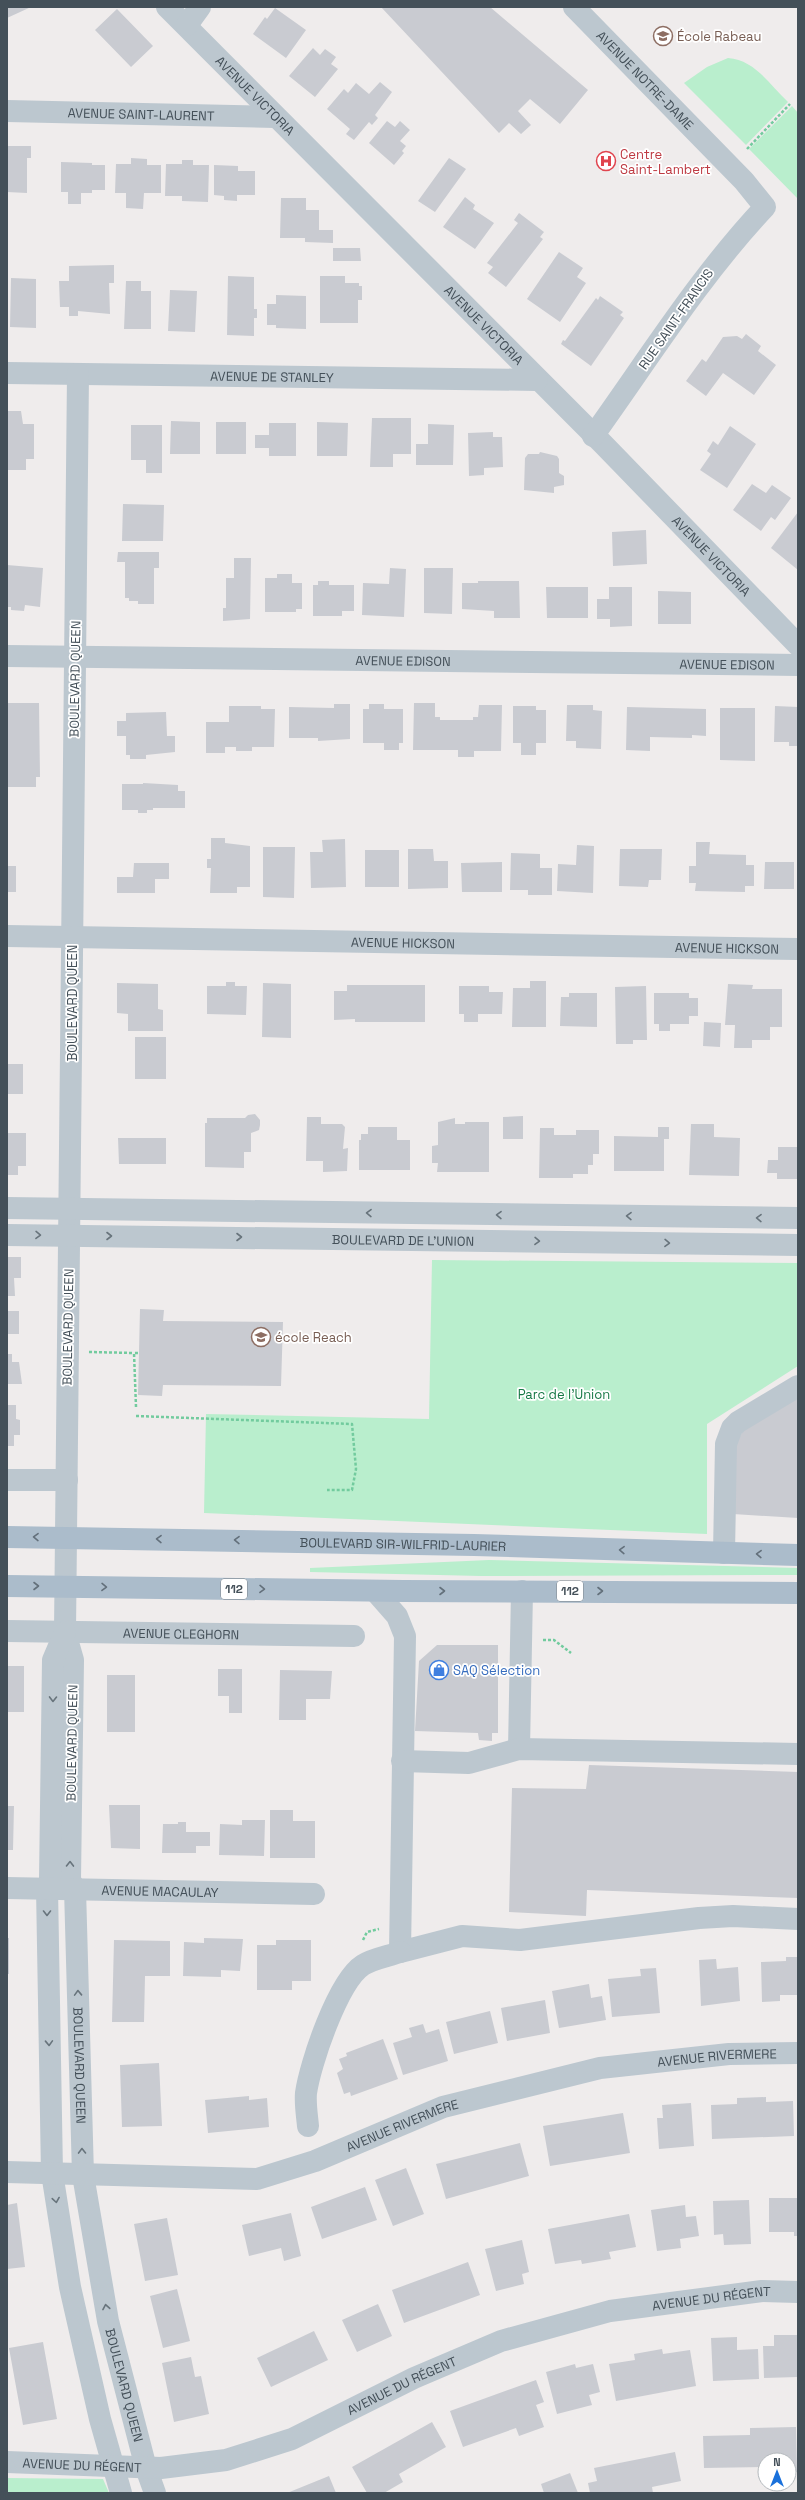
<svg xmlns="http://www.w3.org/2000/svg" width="805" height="2500" viewBox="0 0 805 2500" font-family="'Space Grotesk',sans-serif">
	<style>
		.green { fill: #b9eecd }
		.building { fill: #c9cbd1 }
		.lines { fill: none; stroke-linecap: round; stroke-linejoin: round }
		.path { stroke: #72cb9e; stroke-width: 2.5; stroke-dasharray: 3 2; stroke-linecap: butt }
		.minor { stroke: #bcc7cf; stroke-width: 22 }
		.major { stroke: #abbccb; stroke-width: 22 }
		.oneway { stroke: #68747c }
		.oneway2 { stroke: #63707b }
		.labels { text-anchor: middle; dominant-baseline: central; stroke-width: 3.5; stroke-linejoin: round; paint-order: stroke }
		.shield { fill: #fff; stroke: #7c848b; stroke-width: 1 }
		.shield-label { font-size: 12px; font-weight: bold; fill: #445059 }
		.education-label { font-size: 13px; fill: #785e54; stroke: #fff; text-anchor: start }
		.street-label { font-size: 13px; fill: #445059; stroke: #fff }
		.health-label { font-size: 13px; fill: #be3a42; stroke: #fff; text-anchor: start }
		.park-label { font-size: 13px; fill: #177946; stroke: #fff }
		.shop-label { font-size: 13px; fill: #366cbe; stroke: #fff; text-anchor: start }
	</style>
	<rect width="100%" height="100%" fill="#efecec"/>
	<path class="green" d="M728 58C755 60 769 84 788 102L746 145 684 83 707 67Z
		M792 106 798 113V199L749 149Z
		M432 1260 798 1263V1366L707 1424V1534L204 1513 206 1414 429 1419Z
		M489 1560 798 1568V1575L481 1576 310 1572V1568Z
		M7 2478 103 2479 109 2493H7Z"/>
	<path class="building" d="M7 7H31L7 18Z
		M381 7H490L588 90 560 124 530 99 518 111 531 125 521 134 509 123 499 133Z
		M275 8 306 30 286 58 253 34 265 17 267 19Z
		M117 9 153 46 131 67 95 30Z
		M313 48 320 55 325 49 336 57 331 64 338 69 315 97 289 76Z
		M380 82 392 92 375 115 378 118 372 125 369 122 354 140 346 134 350 129 327 109 344 89 348 93 356 83 369 94Z
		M387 121 395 127 400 121 410 130 400 141 406 146 402 151 404 153 394 165 369 143Z
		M7 146H31V158H27V193L7 192Z
		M131 158 147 159V165H161V193H144L143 209 126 208V193H115L116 164H131Z
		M449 158 466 169 435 212 418 201Z
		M182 160H193V165H209L208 202 182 201V196H165L166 164H182Z
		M61 162 92 163V165H105V190H92V193H81V204H68V192H61Z
		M214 165 238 166V171H255V195H237V201L224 200V196L214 195Z
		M465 197 475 205 473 209 494 223 475 249 443 227Z
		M281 198H306V210H319V230H333V243L305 242V238H280Z
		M519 213 544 232 540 237 543 239 506 287 488 273 493 267 487 263 518 223 514 220Z
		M333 248H360L361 261H333Z
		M559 252 583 268 577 277 586 283 560 322 527 299Z
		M114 265V283H109L110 314 78 311V316H69V307H60L59 281H69V266Z
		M228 276 254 277V309H257V318H254V336L227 335Z
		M320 276H345V283H359V286H362V300H358V323H320Z
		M11 278 36 279V328L10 327Z
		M126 281H141V291H151V329H124Z
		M170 290 197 291 195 332 168 331Z
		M276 295 306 296V329L276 328V325H267V304H276Z
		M600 296 623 312 620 315 624 318 591 366 561 344 563 340 565 341 596 298 598 300Z
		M746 334 761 346 758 351 776 365 754 395 723 373 706 396 686 381 702 359 706 362 723 337 737 336 742 339Z
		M7 411H21L23 424H34V459H26V470H8Z
		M372 418H411V454H393V467H370Z
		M171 421 200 422V454H170Z
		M216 422H246V454H216Z
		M317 422 348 423 347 456H317Z
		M269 423H296V456H269V448H255V435H269Z
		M428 424 454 425 453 465H416V444H428Z
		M131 425H162V473H146V460H131Z
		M730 426 756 444 727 488 700 470 711 454 707 451 713 441 718 445Z
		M493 432V437H502L503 467 484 468V475L469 476 468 433Z
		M540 452 557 456 559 459V473L564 476V485L554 487V493L524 490 525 458 528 454H539Z
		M752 484 766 493 772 485 791 498 775 520 771 517 761 531 733 510Z
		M123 504 164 505 163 541H122Z
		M798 512V570L771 548Z
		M646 530 647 564 613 566 612 532Z
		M118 552H159V568H154V604H138V601H129V598H125V562H117Z
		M234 558H251L250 619 223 621V608H226V578H234Z
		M7 565 43 568 40 607 25 605 24 611 11 610V607H7Z
		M390 568 406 569 404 617 362 615 363 583 389 584Z
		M424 568H453L452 614 424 613Z
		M277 574H292V583H302V609H296V612H265V578H277Z
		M318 581H329V585H354V611H342V616H313V585H318Z
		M478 581H519L520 618H494V611L462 609V583H478Z
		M546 587H588V618H547Z
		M609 587H632V626L610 627V619H597V599H609Z
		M658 591 691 592V624H658Z
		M7 703H39L40 777H36V787H7Z
		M414 703H435V717H440V720H473V717H478L479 705H502L501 751H474V757H458V750H413Z
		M334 704H350V739L318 741V738H289V707L334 708Z
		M369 704H384V709H403V743H399V750H384V743H363V709H369Z
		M567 705H593V710L602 711 601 749 576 748V741H566Z
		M229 706H261V709H275L274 747H252V751H236V747H225V753H206V722H229Z
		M513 706H536V710H546V743H536V755H521V743H513Z
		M775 706 798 707V746H789V742H774Z
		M627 707 706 709V736L692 735V738L650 737V751L626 750Z
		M720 708H755V761L720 760Z
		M166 712 167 736H175V752L146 755V759H130V755H126V736H117V721H126V713Z
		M143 783 178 785V791H185V808H153V810H147V813H138V810H122V784H143Z
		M211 838H225V843L250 846V887H237V893H210L211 868H207V859H211Z
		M345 839 346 887 311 888 310 852H323L322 840Z
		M696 842H710L709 854 746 855V865H754V886H745V892L695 891 696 883H689V866H696Z
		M577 845 594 846 593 893 557 891 558 864 576 865Z
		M263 847H295L294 898 263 897Z
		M408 849H433L434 861H448V888L408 889Z
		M620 849H662L661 880H649L648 887 619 886Z
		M365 850H399V887H365Z
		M511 853 540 854V868H552V895H528V890H510Z
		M502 862V892H462L461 863Z
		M765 862H794V889H764Z
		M134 863H169V879H155V893H117V877H133Z
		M7 866H16V892H7Z
		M530 981H546V1027H512L513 988H530Z
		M226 982H235V986H247L246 1015 207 1014V986H226Z
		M117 983 158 984V1009L163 1010V1031H128V1014L117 1013Z
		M263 983 291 984V1038L262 1037Z
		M728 984 753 985 752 989H782V1027H770V1040H752V1048H734L735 1025H725Z
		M347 985H425V1022H355V1019L334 1020V991H347Z
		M459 986H489V992H503L502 1014H478V1022H464V1014H459Z
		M646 986 647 1040H633V1044H616L615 987Z
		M569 993H597V1027L560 1026 561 997H569Z
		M654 993H689V998H698V1016H689V1024H670V1031H659V1024H654Z
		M704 1022 721 1023 720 1047 703 1046Z
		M135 1037H166V1079H135Z
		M7 1064H23V1094H7Z
		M255 1114 260 1120V1125L259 1130 251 1133V1152H244V1168L205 1167V1123H207V1118H245L248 1115Z
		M523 1116V1139H503V1117Z
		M307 1117H321V1124H342L345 1127 343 1149 348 1148 347 1171 323 1172V1161H306Z
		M455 1118V1124H465V1122H489V1172H437L438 1163H432V1146L438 1145V1122Z
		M691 1124H714V1137L740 1138 739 1176 689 1175Z
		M368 1127H397V1140H410V1170H359V1140H361V1134H368Z
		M658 1127H669V1139H664V1171H614V1136L658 1137Z
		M540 1128H554V1135H576V1130H599V1154H593V1165H588V1174H573V1178H539Z
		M7 1133H26V1166H18V1175H7Z
		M118 1138H166V1164H119Z
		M778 1147H798V1179H777V1173H767L768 1160H778Z
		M7 1257H21V1278H14L15 1296H7Z
		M140 1309 164 1310 163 1321 283 1322 281 1386 163 1385 162 1396 138 1395Z
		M7 1311H19V1334H7Z
		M7 1354H12V1362H19L22 1384H7Z
		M798 1398V1518L733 1514 736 1443 746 1426Z
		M7 1405H16V1419L20 1420V1435H14V1446H7Z
		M437 1645H498V1733H492V1741L479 1740 478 1733 415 1731 419 1661Z
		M7 1666H24V1712H7Z
		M218 1669H242V1713H229V1696H218Z
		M280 1670 332 1671 330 1699H306V1720H279Z
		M107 1675H135V1732H107Z
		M589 1765 798 1772V1898L587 1890 586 1916 509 1912 512 1788 586 1789Z
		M109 1805H140V1849L111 1848Z
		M7 1806H14L13 1850H7Z
		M270 1810H293V1821H315V1858H270Z
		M242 1820H265L264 1856 219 1855 220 1824 242 1825Z
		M178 1822H186V1832H210V1846H196V1853H162L163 1824H178Z
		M7 1938H9V1974H7Z
		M204 1938 243 1939 240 1971 221 1970V1977L183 1976 184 1942 204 1943Z
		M114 1940 170 1941V1976H145L144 2022H112Z
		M276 1940H311V1981H292V1990H257V1945H276Z
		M786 1957H798V1995H780V2001L762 2002 761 1962 786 1961Z
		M716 1959 717 1969 738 1967 740 2001 701 2006 699 1960Z
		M656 1968 660 2013 612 2017 608 1979 641 1976 640 1969Z
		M589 1984 591 1998 602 1996 606 2020 559 2028 552 1991Z
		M545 2000 550 2033 507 2041 501 2008Z
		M490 2011 498 2043 454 2054 446 2022Z
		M423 2024 426 2033 439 2029 448 2061 403 2075 393 2043 412 2037 409 2028Z
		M383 2039 398 2079 351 2096 350 2092 344 2094 337 2073 343 2069 339 2059 347 2056 346 2053Z
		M159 2063 162 2126 122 2127 120 2065Z
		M249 2096V2100L267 2098 269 2127 208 2133 205 2100Z
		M766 2097V2102L793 2101 794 2136 712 2139 711 2105 737 2104V2098Z
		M691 2103 694 2146 659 2149 657 2118H663L662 2105Z
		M623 2113 630 2153 550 2166 543 2126Z
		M520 2143 529 2176 446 2199 436 2164Z
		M406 2168 424 2214 393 2226 375 2180Z
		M365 2187 377 2220 322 2239 311 2207Z
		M769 2198H798V2236H794V2232H769Z
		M749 2200 751 2244 724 2245 723 2234 714 2235 713 2201Z
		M17 2203 25 2267 7 2269V2205Z
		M685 2205 686 2217 696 2216 699 2236 680 2239 681 2248 657 2251 651 2210Z
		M291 2213 301 2256 284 2261 281 2248 249 2256 242 2225Z
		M629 2214 636 2247 609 2252 611 2259 582 2264 581 2260 555 2264 548 2229Z
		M167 2218 178 2275 145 2281 134 2224Z
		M522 2240 529 2272 522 2274 524 2284 496 2291 485 2249Z
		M468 2262 480 2295 404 2323 392 2290Z
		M177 2289 190 2341 163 2348 150 2296Z
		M378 2304 392 2336 357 2352 342 2320Z
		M314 2331 328 2360 271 2387 257 2358Z
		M774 2335H798V2377L764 2378 763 2346H774Z
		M737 2337V2350L758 2349 759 2379 713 2381 711 2338Z
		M43 2342 57 2419 23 2425 9 2348Z
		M662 2349 663 2354 690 2350 696 2386 616 2401 609 2364 635 2360 634 2354Z
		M191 2357 195 2377 201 2376 209 2414 174 2422 162 2363Z
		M575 2364 576 2368 593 2364 600 2392 589 2395 592 2405 557 2414 546 2372Z
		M536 2380 544 2402 536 2405 544 2427 519 2436 516 2428 463 2447 450 2411Z
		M432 2422 446 2447 399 2474 403 2482 384 2493H367L352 2467Z
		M796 2427 797 2472H789V2460H765V2467L704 2468 703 2436 750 2435V2428Z
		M675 2452 681 2481 652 2487 653 2493H590L588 2483 597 2481 594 2468Z
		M570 2473 578 2493H544L541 2484Z
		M329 2476 336 2493H287Z"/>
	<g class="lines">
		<path class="path" d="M747 149 790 104
			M89 1352 134 1353
			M136 1407 134 1353H139
			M136 1416 352 1424 356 1469 352 1490H327
			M543 1640H554L571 1653
			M363 1940 367 1932 379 1929"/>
		<g class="minor">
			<path id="s1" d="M167 7 603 444 798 645"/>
			<path id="s2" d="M574 7 744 181 765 207C700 276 649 358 593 436"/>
			<path d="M187 25 200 7"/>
			<path id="s3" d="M7 111 275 117"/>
			<path id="s4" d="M7 373 537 380"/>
			<path id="s5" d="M78 374 65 1632 73 1660 70 1880 75 1889 83 2175 108 2321 146 2468 155 2493"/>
			<path id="s6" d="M7 656 798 665"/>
			<path id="s7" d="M7 936 798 949"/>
			<path d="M7 1208 798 1218"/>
			<path id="s8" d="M7 1235 798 1245"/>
			<path d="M7 1480H67"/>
			<path d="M724 1553 726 1444 732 1428 738 1422 798 1386"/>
			<path d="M375 1591 397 1616 405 1636 400 1952 462 1936 520 1940 699 1918 733 1916 798 1919"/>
			<path id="s9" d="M7 1631 354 1636"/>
			<path d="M65 1632 53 1660 50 1880 47 1888 52 2173 70 2287 100 2419 121 2493"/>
			<path d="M519 1749 522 1591"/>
			<path d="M402 1761 469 1763 519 1749 798 1754"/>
			<path id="s10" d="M7 1888 314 1894"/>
			<path d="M308 2126C307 2115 305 2104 306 2093 310 2064 338 1981 363 1965 372 1959 389 1956 400 1952"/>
			<path id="s11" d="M7 2172 257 2179 315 2161 443 2107 600 2068 729 2054 798 2053"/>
			<path id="s12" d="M7 2462 161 2468 226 2460 292 2439 414 2378 501 2341 610 2311 762 2291 798 2292"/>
		</g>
		<g class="major">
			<path id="s13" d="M7 1537 474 1545 798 1555"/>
			<path d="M7 1586 403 1591 798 1593"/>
		</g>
	</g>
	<defs><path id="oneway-chevron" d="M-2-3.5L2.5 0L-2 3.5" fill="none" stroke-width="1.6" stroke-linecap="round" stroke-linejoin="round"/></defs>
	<g class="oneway">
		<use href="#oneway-chevron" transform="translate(369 1213) rotate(-179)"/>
		<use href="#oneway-chevron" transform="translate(499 1215) rotate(-179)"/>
		<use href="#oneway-chevron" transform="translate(629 1216) rotate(-179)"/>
		<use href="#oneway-chevron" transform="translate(759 1218) rotate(-179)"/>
		<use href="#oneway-chevron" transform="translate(38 1235) rotate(1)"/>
		<use href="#oneway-chevron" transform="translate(109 1236)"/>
		<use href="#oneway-chevron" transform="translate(239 1237)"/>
		<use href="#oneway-chevron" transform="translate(537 1241) rotate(1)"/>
		<use href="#oneway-chevron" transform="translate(667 1243) rotate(1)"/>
		<use href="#oneway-chevron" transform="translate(53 1699) rotate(91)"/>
		<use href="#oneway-chevron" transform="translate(70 1864) rotate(-89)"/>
		<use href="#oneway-chevron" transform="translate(47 1913) rotate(90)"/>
		<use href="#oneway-chevron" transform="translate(78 1993) rotate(-92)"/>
		<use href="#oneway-chevron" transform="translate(49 2043) rotate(88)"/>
		<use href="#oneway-chevron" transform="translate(82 2151) rotate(-91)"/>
		<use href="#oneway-chevron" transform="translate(56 2200) rotate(81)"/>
		<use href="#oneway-chevron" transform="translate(106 2307) rotate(-100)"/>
	</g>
	<g class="oneway2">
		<use href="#oneway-chevron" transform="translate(36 1537) rotate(-179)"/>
		<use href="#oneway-chevron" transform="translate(159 1539) rotate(-179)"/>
		<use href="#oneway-chevron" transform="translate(237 1540) rotate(-179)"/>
		<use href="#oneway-chevron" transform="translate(622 1550) rotate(-178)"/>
		<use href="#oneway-chevron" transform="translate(759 1554) rotate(-178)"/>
		<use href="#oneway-chevron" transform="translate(36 1586)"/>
		<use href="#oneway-chevron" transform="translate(104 1587) rotate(1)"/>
		<use href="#oneway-chevron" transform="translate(262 1589) rotate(1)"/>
		<use href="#oneway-chevron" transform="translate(442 1591)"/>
		<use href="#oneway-chevron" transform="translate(600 1591)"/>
	</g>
	<defs>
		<g id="school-ring" transform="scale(1)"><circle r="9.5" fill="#fff" stroke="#8d6e63" stroke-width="1.5"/><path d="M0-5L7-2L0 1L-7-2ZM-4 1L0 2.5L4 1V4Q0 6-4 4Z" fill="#8d6e63"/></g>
		<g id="hospital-ring" transform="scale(1)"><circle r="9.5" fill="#fff" stroke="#e0444e" stroke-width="1.5"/><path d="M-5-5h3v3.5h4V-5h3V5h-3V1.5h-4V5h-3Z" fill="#e0444e"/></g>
		<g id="shop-ring" transform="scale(1)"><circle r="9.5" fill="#fff" stroke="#3f7fe0" stroke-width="1.5"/><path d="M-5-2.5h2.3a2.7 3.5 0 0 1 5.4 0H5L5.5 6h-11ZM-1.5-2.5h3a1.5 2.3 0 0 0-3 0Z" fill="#3f7fe0"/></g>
	</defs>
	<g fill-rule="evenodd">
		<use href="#school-ring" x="663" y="36"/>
		<use href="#hospital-ring" x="606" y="161"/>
		<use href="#school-ring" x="261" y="1337"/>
		<use href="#shop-ring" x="439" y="1670"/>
	</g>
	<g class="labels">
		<g class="shield">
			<rect x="221" y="1579" width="26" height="20" rx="3"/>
			<rect x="557" y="1581" width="26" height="20" rx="3"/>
		</g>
		<g class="shield-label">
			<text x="234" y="1589">112</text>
			<text x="570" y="1591">112</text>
		</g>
		<g class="education-label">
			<text x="677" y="36">École Rabeau</text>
			<text x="275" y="1337">école Reach</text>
		</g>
		<g class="street-label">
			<text stroke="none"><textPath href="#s2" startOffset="102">AVENUE NOTRE-DAME</textPath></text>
			<text stroke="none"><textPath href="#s1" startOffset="125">AVENUE VICTORIA</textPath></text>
			<text stroke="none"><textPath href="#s3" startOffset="134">AVENUE SAINT-LAURENT</textPath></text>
			<text transform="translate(676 319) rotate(-55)">RUE SAINT-FRANCIS</text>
			<text stroke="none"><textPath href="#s1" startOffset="449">AVENUE VICTORIA</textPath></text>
			<text stroke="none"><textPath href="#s4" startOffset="265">AVENUE DE STANLEY</textPath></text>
			<text stroke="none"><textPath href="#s1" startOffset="773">AVENUE VICTORIA</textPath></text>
			<text stroke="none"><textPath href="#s6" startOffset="396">AVENUE EDISON</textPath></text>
			<text stroke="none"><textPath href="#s6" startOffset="720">AVENUE EDISON</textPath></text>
			<text transform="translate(75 679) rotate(-89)">BOULEVARD QUEEN</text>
			<text stroke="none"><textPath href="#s7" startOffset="396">AVENUE HICKSON</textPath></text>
			<text stroke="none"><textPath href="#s7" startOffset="720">AVENUE HICKSON</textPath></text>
			<text transform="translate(72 1003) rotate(-90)">BOULEVARD QUEEN</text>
			<text stroke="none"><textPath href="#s8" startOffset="396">BOULEVARD DE L'UNION</textPath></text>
			<text transform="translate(68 1327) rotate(-89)">BOULEVARD QUEEN</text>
			<text stroke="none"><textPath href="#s13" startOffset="396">BOULEVARD SIR-WILFRID-LAURIER</textPath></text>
			<text stroke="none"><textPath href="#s9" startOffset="174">AVENUE CLEGHORN</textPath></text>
			<text transform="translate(72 1743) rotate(-89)">BOULEVARD QUEEN</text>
			<text stroke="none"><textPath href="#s10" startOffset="153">AVENUE MACAULAY</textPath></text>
			<text stroke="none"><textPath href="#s11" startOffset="729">AVENUE RIVERMERE</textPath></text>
			<text stroke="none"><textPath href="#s5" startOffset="1694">BOULEVARD QUEEN</textPath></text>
			<text stroke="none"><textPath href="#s11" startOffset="405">AVENUE RIVERMERE</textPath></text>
			<text stroke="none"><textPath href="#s12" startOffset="735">AVENUE DU RÉGENT</textPath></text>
			<text stroke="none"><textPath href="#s5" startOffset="2018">BOULEVARD QUEEN</textPath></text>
			<text stroke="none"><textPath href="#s12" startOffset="411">AVENUE DU RÉGENT</textPath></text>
			<text stroke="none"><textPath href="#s12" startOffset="75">AVENUE DU RÉGENT</textPath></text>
		</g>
		<g class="health-label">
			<text x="620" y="154">Centre<tspan x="620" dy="15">Saint-Lambert</tspan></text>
		</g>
		<g class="park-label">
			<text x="564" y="1394">Parc de l'Union</text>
		</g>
		<g class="shop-label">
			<text x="453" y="1670">SAQ Sélection</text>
		</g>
	</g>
	<rect width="805" height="2500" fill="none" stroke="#445059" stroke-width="16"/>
	<g transform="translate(777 2472)"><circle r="19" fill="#ffffff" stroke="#b4b9bd"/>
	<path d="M0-3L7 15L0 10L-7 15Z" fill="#1a71db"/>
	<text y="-6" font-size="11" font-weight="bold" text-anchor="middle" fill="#445059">N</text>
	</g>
</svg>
